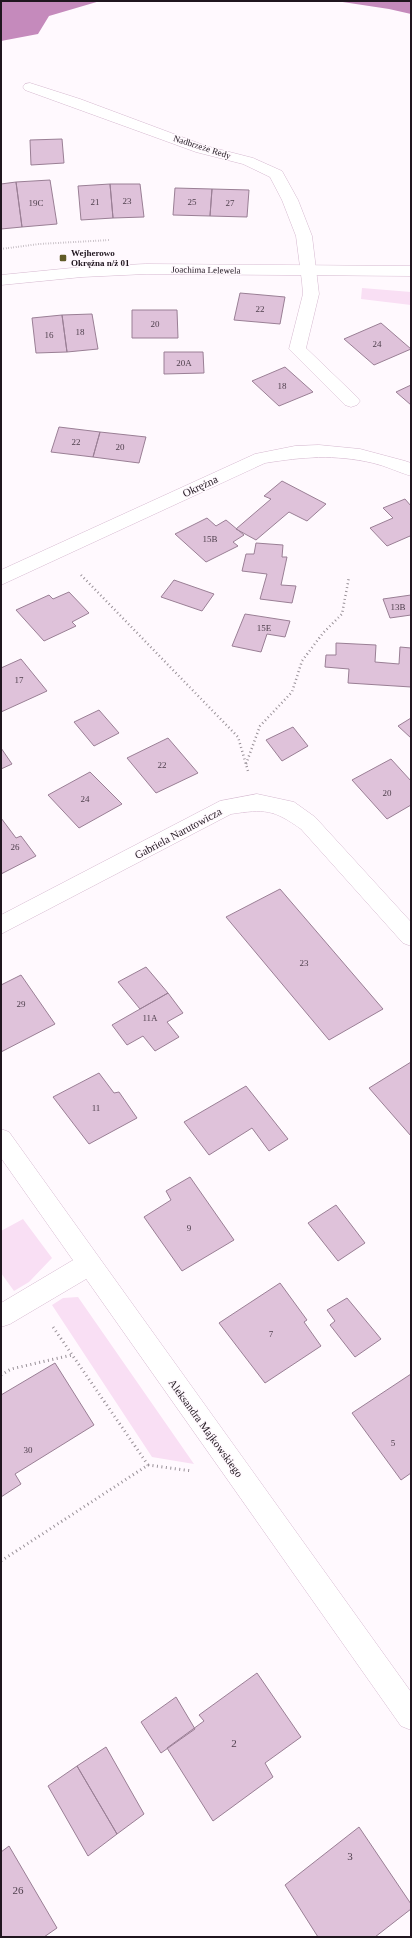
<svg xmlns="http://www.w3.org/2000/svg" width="412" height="1938" viewBox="0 0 412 1938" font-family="'Times New Roman',serif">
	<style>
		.green { fill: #f9dff4 }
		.water { fill: #c58abc }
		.building { fill: #dfc2da; stroke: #9a7f95 }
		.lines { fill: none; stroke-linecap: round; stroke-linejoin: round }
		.service-casing { stroke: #d6b9d0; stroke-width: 1 }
		.minor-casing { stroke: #d6b9d0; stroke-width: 1 }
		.secondary-casing { stroke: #d6b9d0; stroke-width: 1 }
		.path-far2 { stroke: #999198; stroke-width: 2; stroke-dasharray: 0.5 2; stroke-linecap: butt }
		.path-far1 { stroke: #999198; stroke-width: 2.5; stroke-dasharray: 1 3; stroke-linecap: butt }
		.path { stroke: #999198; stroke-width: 3; stroke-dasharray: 1 3.5; stroke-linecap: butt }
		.service { fill: #fff; fill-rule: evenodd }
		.minor { fill: #fff; fill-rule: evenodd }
		.secondary { fill: #fff; fill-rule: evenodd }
		.poi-dot { fill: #605b27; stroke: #fff9fe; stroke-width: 1.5 }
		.labels { text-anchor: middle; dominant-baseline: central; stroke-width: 3; stroke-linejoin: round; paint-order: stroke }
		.far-street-label { font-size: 9px; fill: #20161f; stroke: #fff9fe }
		.number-label { font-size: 9px; fill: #50414e }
		.far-poi-label { font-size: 9px; font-weight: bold; fill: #20161f; stroke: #fff9fe; text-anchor: start }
		.street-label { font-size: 11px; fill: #20161f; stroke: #fff9fe }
		.near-number-label { font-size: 11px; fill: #50414e }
	</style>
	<rect width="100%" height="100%" fill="#fff9fe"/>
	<path class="green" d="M362 288 411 292V305L361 299Z
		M23 1219 52 1258 29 1282 14 1291 1 1273V1231Z
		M78 1297 194 1464 152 1457 52 1305 63 1298Z"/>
	<path class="water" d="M7 1H100L49 16 38 34 1 41V2Z
		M336 1H411V14L389 9Z"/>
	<path class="building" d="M62 139 64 163 31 165 30 140Z
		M50 180 57 224 22 227 16 182Z
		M16 182 22 227 1 229V184Z
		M110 184 113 218 81 220 78 186Z
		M110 184H140L144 217 113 218Z
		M175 188 212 189 210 216 173 215Z
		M212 189 249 190 247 217 210 216Z
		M240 293 285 297 280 324 234 320Z
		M132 310H177L178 338H132Z
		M92 314 98 349 67 352 62 315Z
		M62 315 67 352 36 353 32 318Z
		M381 323 411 349 374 365 344 339Z
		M164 352H203L204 373 164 374Z
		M285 367 313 392 279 406 252 381Z
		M411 385V405L396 392Z
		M59 427 100 432 93 457 51 452Z
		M100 432 146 437 139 463 93 457Z
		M282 481 326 504 307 521 289 512 256 540 236 529 271 499 264 496Z
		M405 499 411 506V538L410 536 387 546 370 528 393 518 383 508Z
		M207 518 216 526 226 520 244 535 233 542 238 546 206 562 175 534Z
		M256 543 283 545 282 557H287L281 585 296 586 292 603 260 599 267 574 242 571 246 554H254Z
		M174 580 214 594 202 611 161 597Z
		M69 592 89 613 72 622 76 626 44 641 16 610 49 595 53 599Z
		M411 595V615L390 618 383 599Z
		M245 614 290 621 285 637 267 634 261 652 232 646Z
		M336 643 376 645 375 662 399 664 400 647 411 648V687L348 683 349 669 325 667 326 655H336Z
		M21 659 47 691 1 712V668Z
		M99 710 119 733 94 746 74 722Z
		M411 718V738L398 726Z
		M293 727 308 746 282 761 266 740Z
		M168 738 198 773 156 793 127 758Z
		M1 748 12 764 1 769Z
		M391 759 411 781V805L387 819 352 780Z
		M90 772 122 804 79 828 48 795Z
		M1 818 16 838 21 836 36 856 1 874Z
		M280 889 383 1009 329 1040 226 917Z
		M146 967 168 993 140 1009 118 982Z
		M21 975 55 1024 1 1052V985Z
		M168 993 183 1013 167 1022 179 1037 155 1051 143 1036 127 1045 112 1025Z
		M411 1062V1136L369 1088Z
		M99 1073 114 1093 119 1092 137 1118 89 1144 53 1097Z
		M246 1086 288 1139 269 1151 252 1128 209 1155 184 1122Z
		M190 1177 234 1240 182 1271 144 1217 171 1200 166 1191Z
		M336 1205 365 1243 338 1261 308 1223Z
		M280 1283 307 1320 304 1322 321 1346 265 1383 219 1323Z
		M347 1298 381 1339 355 1357 330 1325 335 1321 327 1310Z
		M55 1363 94 1425 15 1474 21 1484 1 1497V1395Z
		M411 1374V1473L401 1480 352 1413Z
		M257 1673 301 1737 265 1763 273 1777 213 1821 167 1748 204 1721 199 1715Z
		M176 1697 195 1729 161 1753 141 1722Z
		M106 1747 144 1814 117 1834 77 1766Z
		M77 1766 117 1834 88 1856 48 1786Z
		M359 1827 411 1904V1909L375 1937H318L285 1885Z
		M9 1846 57 1928 44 1937H1V1852Z"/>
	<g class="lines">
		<g class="service-casing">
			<path id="service" d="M30 83 80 99 206 146 253 158 282 171 298 200 312 236 319 294 306 348 357 397 360 401 357 405 351 407 345 405 289 349 303 294 302 282 296 236 282 200 270 177 243 164 196 152 25 90 23 87 25 84Z
				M89 1253 98 1256 101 1264 98 1272 10 1324 1 1327V1303L80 1256Z"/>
		</g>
		<g class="minor-casing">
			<path id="minor" d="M319 445 360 449 405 461 411 463V476C398 472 386 466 373 463 334 454 303 457 265 463L1 585V570L255 454 295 446Z
				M257 794 294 802 315 817 411 922V946L403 943 301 829C273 809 265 809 231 814L1 934V915L220 801Z
				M1 1129 9 1132 411 1692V1730L401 1726 1 1158Z"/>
		</g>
		<g class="secondary-casing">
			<path id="secondary" d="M146 264 411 266V276L146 274 82 277 1 285V275L82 267Z"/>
		</g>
		<path class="path-far2" d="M1 249 39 244 110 240"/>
		<path class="path-far1" d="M81 575 238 737 248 771
			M246 764 260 726 292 692 302 661 323 633 342 614 349 577"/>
		<path class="path" d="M1 1375 11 1369 72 1355
			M148 1465 192 1471
			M1 1561 148 1465 53 1327"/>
		<use href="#service" class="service"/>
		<use href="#minor" class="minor"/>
		<use href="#secondary" class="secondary"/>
	</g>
	<rect class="poi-dot" x="59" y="254" width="8" height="8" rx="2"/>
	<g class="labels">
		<g class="far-street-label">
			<text transform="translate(202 147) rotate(18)">Nadbrzeże Redy</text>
			<text transform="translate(206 270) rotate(1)">Joachima Lelewela</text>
		</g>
		<g class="number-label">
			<text x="127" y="201">23</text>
			<text x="95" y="202">21</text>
			<text x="192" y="202">25</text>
			<text x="36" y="203">19C</text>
			<text x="230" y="203">27</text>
			<text x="260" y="309">22</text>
			<text x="155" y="324">20</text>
			<text x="80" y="332">18</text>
			<text x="49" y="335">16</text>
			<text x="377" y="344">24</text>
			<text x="184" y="363">20A</text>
			<text x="282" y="386">18</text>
			<text x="76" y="442">22</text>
			<text x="120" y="447">20</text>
			<text x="210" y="539">15B</text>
			<text x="398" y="607">13B</text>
			<text x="264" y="628">15E</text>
			<text x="19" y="680">17</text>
			<text x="162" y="765">22</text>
			<text x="387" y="793">20</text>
			<text x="85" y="799">24</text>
			<text x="15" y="847">26</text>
			<text x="304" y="963">23</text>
			<text x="21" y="1004">29</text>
			<text x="150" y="1018">11A</text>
			<text x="96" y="1108">11</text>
			<text x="189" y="1228">9</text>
			<text x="271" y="1334">7</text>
			<text x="393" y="1443">5</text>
			<text x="28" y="1450">30</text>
		</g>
		<g class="far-poi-label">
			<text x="71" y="253">Wejherowo<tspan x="71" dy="10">Okrężna n/ż 01</tspan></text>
		</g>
		<g class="street-label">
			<text transform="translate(200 486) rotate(-25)">Okrężna</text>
			<text transform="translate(178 833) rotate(-28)">Gabriela Narutowicza</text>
			<text transform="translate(206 1428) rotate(54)">Aleksandra Majkowskiego</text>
		</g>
		<g class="near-number-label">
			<text x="234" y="1743">2</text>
			<text x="350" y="1856">3</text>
			<text x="18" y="1890">26</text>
		</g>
	</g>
	<rect width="412" height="1938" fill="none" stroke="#20161f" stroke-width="4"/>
</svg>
